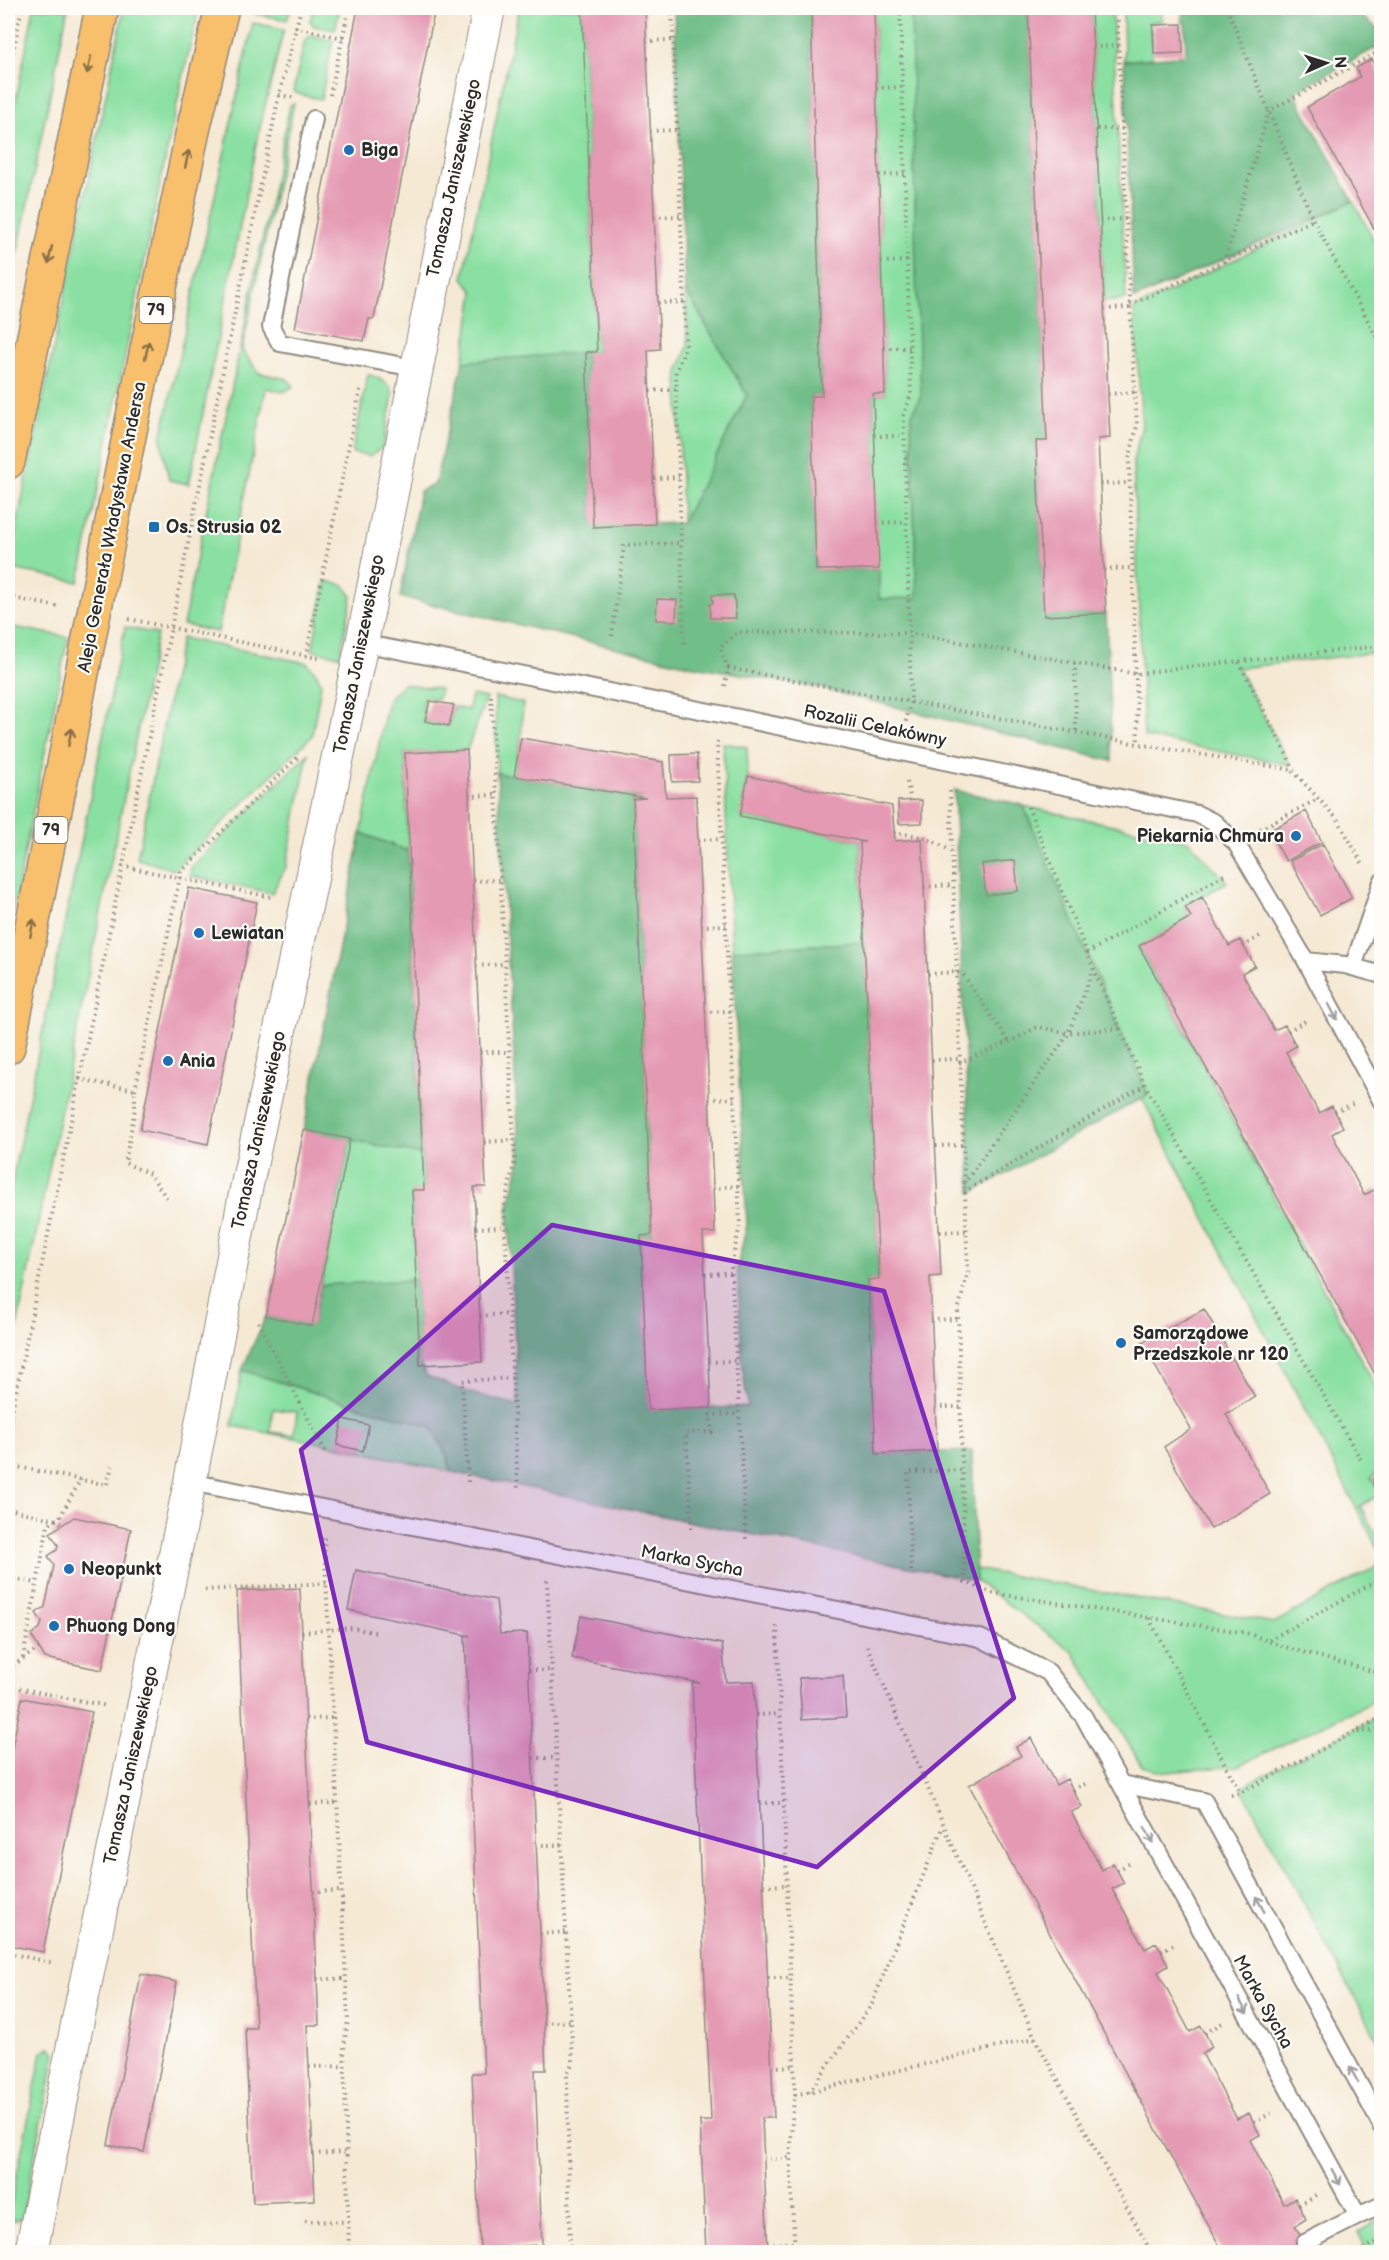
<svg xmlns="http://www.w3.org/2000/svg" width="1389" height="2260" viewBox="0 0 1389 2260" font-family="'Balsamiq Sans',sans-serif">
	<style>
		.green { fill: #8ae0a2; stroke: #5a8666; stroke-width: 1.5; fill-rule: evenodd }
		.forest { fill: #6fbe88; stroke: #4d745a; stroke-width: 1.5 }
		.building { fill: #e59ab4 }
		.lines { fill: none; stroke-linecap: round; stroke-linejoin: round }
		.service-casing { stroke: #908a80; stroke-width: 20 }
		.minor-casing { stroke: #908a80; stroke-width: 34 }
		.primary-casing { stroke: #908a80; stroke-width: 36 }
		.path { stroke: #908a80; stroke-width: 4; stroke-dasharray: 1.5 4.5; stroke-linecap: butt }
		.service { stroke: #fff; stroke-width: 16 }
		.minor { stroke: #fff; stroke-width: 32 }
		.primary { stroke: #f8bf6c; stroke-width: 33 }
		.oneway { stroke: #876e48 }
		.oneway2 { stroke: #a0a0a0 }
		.marked { fill: #7b2cbf; fill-opacity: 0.2; stroke: #7b2cbf; stroke-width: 4.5; stroke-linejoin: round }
		.poi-dot { fill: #1f6fb2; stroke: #fdfcf7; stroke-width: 2 }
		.labels { text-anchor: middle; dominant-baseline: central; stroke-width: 4.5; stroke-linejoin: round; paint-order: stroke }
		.shield { fill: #fdfcf7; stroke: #6a6a68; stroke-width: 1.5 }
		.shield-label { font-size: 16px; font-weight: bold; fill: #2b2b2b }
		.poi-label { font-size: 18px; font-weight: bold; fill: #2b2b2b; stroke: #fdfcf7; text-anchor: start }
		.street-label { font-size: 18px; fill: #2b2b2b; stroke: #fdfcf7 }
	</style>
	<rect width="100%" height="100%" fill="#fdfcf7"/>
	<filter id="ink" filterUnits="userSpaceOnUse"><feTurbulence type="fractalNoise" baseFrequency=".0167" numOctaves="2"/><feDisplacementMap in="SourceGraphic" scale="12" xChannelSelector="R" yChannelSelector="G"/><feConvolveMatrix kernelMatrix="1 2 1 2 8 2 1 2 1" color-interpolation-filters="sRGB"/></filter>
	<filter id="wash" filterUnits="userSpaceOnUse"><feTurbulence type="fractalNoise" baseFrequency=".008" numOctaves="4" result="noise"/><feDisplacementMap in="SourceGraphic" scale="24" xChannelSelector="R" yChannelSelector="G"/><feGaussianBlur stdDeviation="1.35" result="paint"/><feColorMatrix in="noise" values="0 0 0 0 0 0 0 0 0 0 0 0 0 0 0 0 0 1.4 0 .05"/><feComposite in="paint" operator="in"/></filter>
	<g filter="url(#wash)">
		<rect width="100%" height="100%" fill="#f5e9d4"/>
		<path class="green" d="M34 8H68L8 298V139Z
			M124 8H199L174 116 79 582 8 568Z
			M256 8H291L287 20 255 14Z
			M314 8H340L335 30 314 26 310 21Z
			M519 8H582L597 352 463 362 474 292 463 278Z
			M874 8H911L921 395 911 417 917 598 879 599 873 394H885Z
			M1091 8H1112L1126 299 1104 302Z
			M1123 8H1162V21L1150 22 1152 58 1124 61Z
			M253 23 284 29 258 135 189 484 169 480 161 439Z
			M311 35 333 40 321 99 301 95 293 91 305 40Z
			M294 103 242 350 259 373 287 379 294 386 284 392 266 388 218 632 183 625 290 105Z
			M1353 201 1381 253V652L1238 668 1290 765 1144 737 1133 461 1142 426 1134 309Z
			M685 289 747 395 682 523 678 372 688 346Z
			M368 374C378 378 392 384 393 395L383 447 370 456 352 453Z
			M326 581 344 585 352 597 340 656 312 650Z
			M8 626 68 637 8 936Z
			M125 627 157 634 8 1372V1201Z
			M181 638 307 663 317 674 321 684 312 736 174 870 137 859Z
			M403 684 440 689 438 699 424 697 422 710 425 711 423 721 449 726 454 707 468 710 472 695 486 698 467 750 405 753 408 851 361 833 388 699Z
			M495 697 523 703 521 738 514 776 497 773Z
			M723 743 747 747 748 776 740 816 865 842 860 843 864 942 732 950Z
			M308 754 286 867 272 893 190 876 191 867Z
			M1023 806 1189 841 1227 882 1185 907 1189 919 1139 946 1381 1397V1471L1371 1477 1381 1494 1360 1506 1381 1543V1555L1142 1098 1148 1095Z
			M350 1139 422 1155 424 1190 412 1191 416 1280 321 1285Z
			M242 1370 344 1402 431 1426 446 1454 452 1472 336 1446 232 1426ZM273 1409 297 1412 294 1435 270 1432ZM369 1425 363 1451 337 1445Z
			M1381 1564V1698L1238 1766 1166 1772 1142 1766 1073 1652 976 1581 975 1569 1274 1623Z
			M1381 1715V2046L1241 1787Z
			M50 2047 56 2053 22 2218 13 2221 9 2212 42 2052Z
			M1381 2219V2252H1368L1358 2232Z"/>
		<path class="forest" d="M674 8H811L822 396H811L816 570 879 569V599L917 598 911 417 921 395 916 277 911 8H1028L1047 441 1036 442 1044 615 1106 613 1112 761 819 688 689 665 400 597 420 491 435 484 463 362 586 352 593 526 682 523 747 395 685 289Z
			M1182 8H1350L1381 31V45L1294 92 1353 201 1134 299 1124 61 1186 55 1185 23 1182 22Z
			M497 773 646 798 633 799 652 1235 641 1236 648 1410 748 1407 743 1372 737 1267 747 1225 732 950 864 942 879 1279 868 1280 876 1454 972 1451 976 1581 452 1472 446 1454 431 1426 344 1402 242 1370 266 1316 312 1325 321 1285 416 1280 420 1364 427 1376 470 1393 518 1405 508 1210 520 1160Z
			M954 790 1023 805 1148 1095 971 1193Z
			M361 833 408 851 422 1155 304 1130Z"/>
		<g id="blocks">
			<path class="building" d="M358 8H435L374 319H369L364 341 295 328Z
				M582 8H645L660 349 648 350 655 524 593 527 586 352H597Z
				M811 8H874L885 394H873L879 569 816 570 811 396H822Z
				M1028 8H1091L1110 438 1098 439 1106 613 1044 616 1036 441H1047Z
				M1182 24 1183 53 1154 54 1153 25Z
				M1372 59 1382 77V243L1307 107 1360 77 1356 68Z
				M712 595H734L736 618H710V604L713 603Z
				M657 599 677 600 676 621 656 620Z
				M430 701 454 705 449 726 425 721Z
				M521 738 663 762 666 797 696 796 715 1233H703L711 1408 648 1410 641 1236 652 1235 633 799 646 798 514 776Z
				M467 750 486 1187H474L482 1362 420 1365 412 1190H424L405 753Z
				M697 754 698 781 672 782 671 755Z
				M748 776 892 806 895 841 922 839 941 1276 930 1277 937 1451 876 1454 868 1280 879 1279 860 842H865L740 816Z
				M922 800V823L899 824 898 801Z
				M1306 811 1322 842 1286 861 1269 831Z
				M1323 844 1352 898 1320 915 1290 861Z
				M1015 860 1018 891 986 895 982 864Z
				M189 888 257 902 208 1144 140 1130Z
				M1202 897 1229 946 1240 940 1255 966 1242 973 1274 1030 1285 1025 1288 1031 1296 1046 1286 1052 1319 1113 1332 1106 1335 1112 1343 1127 1332 1134 1364 1195 1376 1189 1382 1199 1380 1219 1382 1222V1387L1139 946 1191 917 1185 907Z
				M304 1130 350 1139 312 1326 266 1316Z
				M1204 1309 1255 1397 1226 1414 1270 1494 1211 1529 1164 1447 1191 1429 1142 1343Z
				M343 1419 369 1425 363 1451 337 1445Z
				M74 1517 131 1529 102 1670 45 1658 31 1635 40 1628 42 1622 36 1613 45 1607 54 1565 48 1556 57 1550 58 1545 50 1533Z
				M356 1570 496 1600 500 1634 527 1633 546 2070H535L542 2245 480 2248 472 2073H484L465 1635 470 1636 348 1610Z
				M300 1588 319 2025H307L315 2200 253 2203 245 2028H256L237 1591Z
				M581 1616 722 1644 726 1682 754 1681 774 2118H762L768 2252H706L700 2121H711L692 1683H700L572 1658Z
				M843 1676 846 1717 802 1720 799 1678Z
				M22 1698 92 1712 43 1952 8 1945V1769Z
				M1031 1738 1056 1785 1067 1779 1082 1807 1071 1812 1102 1870 1113 1863 1124 1883 1112 1889 1145 1949 1156 1943 1161 1951 1168 1966 1158 1972 1190 2032 1201 2026 1205 2033 1212 2047 1202 2053 1237 2119 1249 2113 1260 2135 1250 2140 1284 2204 1295 2198 1306 2219 1295 2226 1310 2252H1223L969 1785 1021 1756 1016 1747Z
				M141 1974 177 1982 144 2152 108 2145Z"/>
		</g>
	</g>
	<g filter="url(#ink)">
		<use href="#blocks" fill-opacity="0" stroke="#908a80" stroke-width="1.5"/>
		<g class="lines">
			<g class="service-casing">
				<path id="service" d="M314 119 271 327 280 343 415 368
					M362 643 720 714 1197 814 1215 823 1236 843 1306 961 1382 1102
					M1306 961 1345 965 1382 975
					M1353 967 1382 882
					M1382 1480V1482
					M190 1482 980 1638 1048 1672 1084 1717 1358 2216 1382 2205
					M1121 1784 1204 1801 1382 2126
					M1305 2243 1358 2216"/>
			</g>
			<g class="minor-casing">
				<path id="minor" d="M31 2252 78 2020 190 1482 244 1199 362 643 489 8"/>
			</g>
			<g class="primary-casing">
				<path id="primary" d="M8 462 102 8
					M8 1047 131 426 192 135 222 8"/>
			</g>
			<path class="path" d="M672 8 686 346 676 372 684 644
				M900 8 911 394 904 415 911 701 905 725
				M1117 8 1130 305 1137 426 1129 460 1138 744
				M1227 8 1313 220 1382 347
				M295 27 343 38
				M646 41 673 40
				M1093 47 1119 46
				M8 76 22 8
				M876 88 902 87
				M279 95 296 98
				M330 95 349 8
				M1097 129H1122
				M650 131 677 130
				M879 175 905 174
				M654 217 680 216
				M1100 220 1126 219
				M881 262 908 261
				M1224 262 1269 111 1382 50
				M658 303 684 302
				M1130 305 1313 220
				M1104 309 1130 308
				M884 348H910
				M650 391 677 389
				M1108 394 1135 392
				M874 436H904
				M654 478 679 477
				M1100 484 1129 483
				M877 523 906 522
				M1104 569 1132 568
				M8 597 60 607
				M129 619 322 659
				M612 636 624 545 681 543
				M306 656 361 386
				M1239 662 1294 769
				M1075 663 1076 732
				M728 668 1138 744 1294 770
				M725 686 728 668 720 648 738 632 910 633 1137 674 1176 668 1382 646
				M491 696 515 1160 504 1208 518 1491
				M717 741 740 1225 731 1266 746 1539
				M1293 771 1338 820 1362 863
				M907 782 911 801
				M950 791 968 1272 958 1311 965 1582 993 1593 1247 1633 1281 1646 1382 1674
				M469 796 496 795
				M1028 807 1094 970 1145 1085 1362 1462
				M1260 829 1318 799
				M894 833C919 835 931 838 952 852
				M698 840 722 839
				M122 866 271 897
				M473 881 500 880
				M924 887 952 885
				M701 926 726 925
				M1243 946 1260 936
				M1087 953 1224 875
				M476 966 505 964
				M928 974 956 972 964 976 1009 1042
				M705 1012 730 1011
				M1288 1031 1307 1020
				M480 1052H509
				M932 1060 959 1059
				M959 1063 1009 1042 1038 1027 1068 1033 1120 1028
				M79 1079 135 1090V1109L125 1163 150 1174 168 1200
				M135 1090 181 872 300 755
				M709 1099 734 1098
				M1335 1112 1353 1104
				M484 1142 513 1140
				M936 1146 962 1145
				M964 1184 1067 1036 1093 971
				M713 1188 738 1186
				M964 1192 1145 1085
				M1379 1195 1382 1194
				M476 1228 505 1227
				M940 1232 966 1231
				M705 1274 731 1273
				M480 1316 510 1314
				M931 1320 958 1319
				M258 1322 327 1455
				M709 1362 736 1361
				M935 1407H960
				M8 1432 279 95 301 8
				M8 1465 107 1485 112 1466
				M468 1482 462 1381 512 1378
				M8 1509 57 1520 63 1525
				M692 1528 686 1433 712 1432 710 1415 739 1414
				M324 1538 348 2020 344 2046 349 2252
				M911 1571 908 1472 962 1470
				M8 1578 37 1583
				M547 1580 573 2062 567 2074 570 2252
				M205 1590 327 1583
				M1149 1618 1240 1793
				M777 1626 795 2095C787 2147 792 2200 795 2252
				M302 1632 352 1628 377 1633
				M1269 1640 1382 1578
				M867 1646 1035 2038 1151 2252
				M23 1658 48 1525 60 1517 81 1479
				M8 1669 39 1648
				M529 1670H552
				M8 1686 107 1706
				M756 1715 780 1714
				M8 1716 13 1687
				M306 1719 333 1718
				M1358 1732 1382 1729
				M533 1758H556
				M1073 1790 1089 1782
				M1231 1795 1240 1793 1382 1717
				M760 1803H783
				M310 1804 337 1803
				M536 1845H561
				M1117 1870 1132 1862
				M764 1886 786 1885
				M313 1892 342 1891
				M540 1934 566 1932
				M1161 1951 1177 1943
				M8 1953 54 1963
				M768 1978H790
				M317 1979H346
				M544 2023 571 2021
				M1205 2033 1222 2023
				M309 2067 345 2066
				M772 2067 794 2066
				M809 2092 872 2004 943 1826
				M795 2095 1035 2038
				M1254 2122 1272 2113
				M313 2154 347 2152
				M763 2159 790 2158
				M1299 2205 1316 2195
				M305 2221 348 2222
				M767 2244 794 2243
				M1359 2252 1382 2239"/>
			<use href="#service" class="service"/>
			<use href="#minor" class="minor"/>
			<use href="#primary" class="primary"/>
		</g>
		<defs><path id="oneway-shaft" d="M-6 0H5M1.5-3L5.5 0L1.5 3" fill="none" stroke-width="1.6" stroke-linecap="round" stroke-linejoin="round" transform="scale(1.5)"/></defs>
		<g class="oneway">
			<use href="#oneway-shaft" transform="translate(89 65) rotate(103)"/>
			<use href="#oneway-shaft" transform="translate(187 159) rotate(-78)"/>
			<use href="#oneway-shaft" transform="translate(50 255) rotate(102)"/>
			<use href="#oneway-shaft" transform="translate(147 350) rotate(-78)"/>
			<use href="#oneway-shaft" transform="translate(70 737) rotate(-79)"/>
			<use href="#oneway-shaft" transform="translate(32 928) rotate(-79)"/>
		</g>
		<g class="oneway2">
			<use href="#oneway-shaft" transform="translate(1333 1012) rotate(62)"/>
			<use href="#oneway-shaft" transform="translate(1149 1835) rotate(61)"/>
			<use href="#oneway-shaft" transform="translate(1260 1904) rotate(-119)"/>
			<use href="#oneway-shaft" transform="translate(1243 2006) rotate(61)"/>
			<use href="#oneway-shaft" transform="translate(1354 2075) rotate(-119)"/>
			<use href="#oneway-shaft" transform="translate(1336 2177) rotate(61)"/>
		</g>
	</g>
	<path class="marked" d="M552 1225 884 1291 1014 1698 817 1867 367 1742 301 1450Z"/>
	<g class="poi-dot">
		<circle cx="349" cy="150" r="6"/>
		<rect x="148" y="521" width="12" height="12" rx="3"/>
		<circle cx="1296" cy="836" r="6"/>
		<circle cx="199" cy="933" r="6"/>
		<circle cx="168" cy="1061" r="6"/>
		<circle cx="1121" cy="1343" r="6"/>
		<circle cx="69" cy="1569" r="6"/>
		<circle cx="54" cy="1626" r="6"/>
	</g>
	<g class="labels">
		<g class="shield">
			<rect x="139.5" y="297" width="33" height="26" rx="4.5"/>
			<rect x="34.5" y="817" width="33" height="26" rx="4.5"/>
		</g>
		<g class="shield-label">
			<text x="156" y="310">79</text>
			<text x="51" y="830">79</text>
		</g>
		<g class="poi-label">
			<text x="361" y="150">Biga</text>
			<text x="166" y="527">Os. Strusia 02</text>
			<text x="1284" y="836" text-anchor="end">Piekarnia Chmura</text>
			<text x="211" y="933">Lewiatan</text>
			<text x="180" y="1061">Ania</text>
			<text x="1133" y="1333">Samorządowe<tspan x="1133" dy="21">Przedszkole nr 120</tspan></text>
			<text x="81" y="1569">Neopunkt</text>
			<text x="66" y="1626">Phuong Dong</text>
		</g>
		<g class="street-label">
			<text transform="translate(454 178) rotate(-78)">Tomasza Janiszewskiego</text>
			<text transform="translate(112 527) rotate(-79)">Aleja Generała Władysława Andersa</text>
			<text transform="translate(359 654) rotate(-79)">Tomasza Janiszewskiego</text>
			<text transform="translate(875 726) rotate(12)">Rozalii Celakówny</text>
			<text transform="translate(259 1130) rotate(-78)">Tomasza Janiszewskiego</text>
			<text transform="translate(692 1561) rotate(11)">Marka Sycha</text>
			<text transform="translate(131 1765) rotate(-78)">Tomasza Janiszewskiego</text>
			<text transform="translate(1263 2002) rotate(61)">Marka Sycha</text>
		</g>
	</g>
	<rect width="1389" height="2260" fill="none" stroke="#fdfcf7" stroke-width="30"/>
	<g transform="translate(1326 63) rotate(87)" stroke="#fdfcf7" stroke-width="4.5" paint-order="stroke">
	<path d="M0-4.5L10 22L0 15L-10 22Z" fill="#2b2b2b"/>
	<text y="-9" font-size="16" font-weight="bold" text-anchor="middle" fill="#2b2b2b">N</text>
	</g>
</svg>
